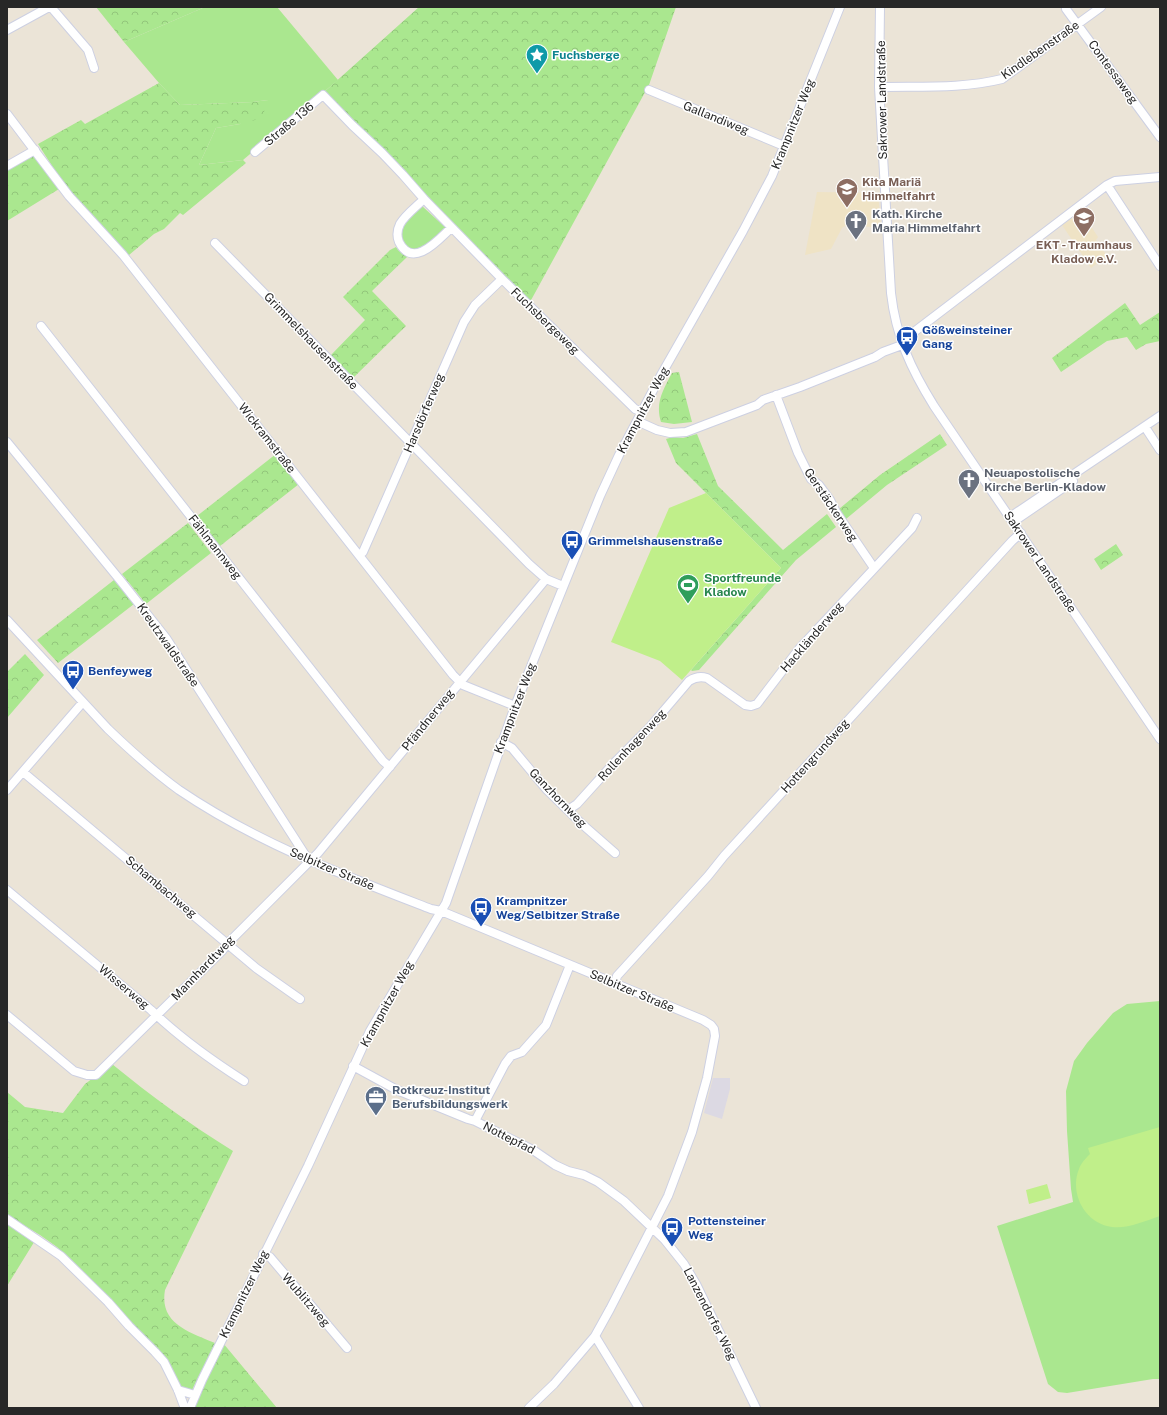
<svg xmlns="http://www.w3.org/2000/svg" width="1167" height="1415" viewBox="0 0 1167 1415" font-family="'Public Sans',sans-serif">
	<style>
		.industrial { fill: #dcd9e3 }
		.education { fill: #efe3c5 }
		.grass { fill: #aae78f }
		.forest { fill: url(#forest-crowns) }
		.pitch { fill: #c0ef8a }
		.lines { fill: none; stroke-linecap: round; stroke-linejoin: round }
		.minor-casing { stroke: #cdd0e2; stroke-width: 10 }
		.minor { stroke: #fff; stroke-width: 8 }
		.labels { text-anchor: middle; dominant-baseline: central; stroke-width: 3; stroke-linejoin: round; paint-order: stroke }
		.street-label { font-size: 12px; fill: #272727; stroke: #fff }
		.culture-label { font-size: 12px; font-weight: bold; fill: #0d838f; stroke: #fff; text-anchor: start }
		.education-label { font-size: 12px; font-weight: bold; fill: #785e54; stroke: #fff; text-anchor: start }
		.worship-label { font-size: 12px; font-weight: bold; fill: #5b616d; stroke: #fff; text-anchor: start }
		.transit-label { font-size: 12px; font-weight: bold; fill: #164399; stroke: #fff; text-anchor: start }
		.leisure-label { font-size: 12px; font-weight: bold; fill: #27864d; stroke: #fff; text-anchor: start }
		.service-label { font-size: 12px; font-weight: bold; fill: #4e5e75; stroke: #fff; text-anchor: start }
	</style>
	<defs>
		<pattern id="forest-crowns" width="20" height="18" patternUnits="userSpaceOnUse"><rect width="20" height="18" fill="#aae78f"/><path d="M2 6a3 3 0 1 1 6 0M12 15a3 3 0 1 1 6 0" fill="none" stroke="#92c67b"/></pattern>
	</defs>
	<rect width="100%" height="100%" fill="#ebe4d7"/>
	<path class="industrial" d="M713 1078H730V1089L722 1119 704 1113Z"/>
	<path class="education" d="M817 192 878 193 881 228 852 225 845 226 842 228 831 249 805 255Z
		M1081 211 1098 237 1096 240 1107 256 1091 268 1062 225Z"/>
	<path class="grass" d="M205 7H277L338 80 243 160 199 165 216 128 240 124 268 100 253 102 180 105 159 83 124 42Z
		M422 206 447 229 419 252C415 250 410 249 407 247 389 234 413 215 422 206Z
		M1160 1001V1379H1153L1067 1393 1058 1392 1048 1384 997 1226 1073 1202 1071 1189 1067 1131 1066 1091 1074 1061 1087 1043 1113 1013 1127 1004Z"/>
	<path class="forest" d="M96 7H205L124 42Z
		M419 7H676L649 85 530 302 323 93Z
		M159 83 180 105 253 102 268 100 262 118 240 124 216 128 199 165 243 160 246 163 183 215 180 213 164 229 154 234 129 255 65 186 38 144 81 120 85 124Z
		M36 154 59 189 7 221V170Z
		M396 247 398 250 407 257 372 291 406 326 353 378 331 355 365 320 343 297 390 250Z
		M1125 303 1140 325 1160 312V341L1146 344 1136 350 1127 337 1107 341 1061 372 1052 358Z
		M679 372 692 422 674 424 661 422C655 403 663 390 672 373Z
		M697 434 718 486 783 550 827 514 836 527 796 560 699 670 692 671 691 670 781 568 676 463 666 439 673 437 683 438Z
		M940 434 947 445 887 485 846 519 839 509 880 475Z
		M276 454 299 484 220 546 197 516Z
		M188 523 211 553 146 604 122 574Z
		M1116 544 1123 555 1101 570 1094 559Z
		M114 580 134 604 58 663 37 640Z
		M25 654 44 675 7 718V672Z
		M112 1064C151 1096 191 1125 233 1151L165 1290C159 1324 190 1332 215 1343L192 1390C187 1391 183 1388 179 1385L136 1329 101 1292 57 1247 40 1235 7 1215V1092L25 1107 63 1113 85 1084Z
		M7 1222 36 1239 7 1286Z
		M223 1343 277 1408H193Z"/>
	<path class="pitch" d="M706 493 781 568 682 680 660 661 611 642 669 508Z
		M1160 1127V1216C1145 1221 1127 1229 1112 1227 1085 1224 1069 1193 1079 1169 1081 1163 1086 1158 1090 1154L1088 1148Z
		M1047 1184 1051 1198 1029 1204 1026 1190Z"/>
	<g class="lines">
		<g class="minor-casing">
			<path id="minor" d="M51 7 88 50 94 68
				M880 7 879 87 891 293C896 337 911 369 934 406L1160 739
				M1066 7V9L1160 137
				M7 30 49 7
				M879 87C920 86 962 89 1002 79L1101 7
				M649 90 784 146
				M7 114 69 196 123 255 453 675 463 685 515 706
				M255 152 323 95 352 125 382 153 403 175 424 199 502 279 635 409 642 412
				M7 166 35 150
				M1107 185 1160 266
				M424 199C416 207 405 215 400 224 397 230 397 237 399 242 413 270 439 239 451 228
				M215 243 529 564 546 579 563 586
				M41 326 383 761 390 767
				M901 340 910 335 1107 185 1115 181 1160 177
				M776 395 798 453 811 479 819 485 830 500 836 512 874 568
				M637 421 657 430 670 433 686 432 757 405 763 400 800 387 875 357 883 352 902 345
				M1145 427 1160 450
				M7 442 120 580 166 638 309 861
				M1010 517 1160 416
				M1013 522 1073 481
				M359 555 363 552 464 322 475 305 502 279
				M7 620 108 729C131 751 154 772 179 790 257 843 343 875 431 909L441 911 703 1020 711 1025 714 1029 715 1036 707 1078 692 1132 668 1196 610 1309 595 1336 554 1384 529 1408
				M501 742 512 748 547 790 583 825 615 853
				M23 772 256 968 300 999
				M7 790 83 702
				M568 810 577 804 614 763 649 728 689 681C695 677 700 676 707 678L745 705 751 706 757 704 799 649 912 528 917 518
				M7 890 151 1010C179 1037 211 1060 244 1081
				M615 984 617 976 708 876 724 856 1012 541 1021 533
				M7 1015 74 1071 87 1075H96L222 951 227 944 318 853 546 579
				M353 1066 397 1090 468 1119 475 1121 533 1150 555 1165 568 1171 584 1175 598 1182 624 1201 664 1239 684 1264 696 1284 756 1408
				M475 1121 505 1064 511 1056 522 1052 546 1025 570 965
				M7 1219 61 1256 108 1302 129 1326 155 1352 164 1362 178 1390 184 1406 188 1408
				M263 1254 270 1257 347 1348
				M595 1336 639 1408
				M178 1390 195 1395
				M190 1408 202 1380 308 1166 370 1031 446 903 515 706 600 496 619 455 661 375 743 231 772 176 840 7"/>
		</g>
		<use href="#minor" class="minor"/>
	</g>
	<defs>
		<g id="sight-pin" transform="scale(1.15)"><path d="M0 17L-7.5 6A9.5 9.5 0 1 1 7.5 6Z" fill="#0f9aa8" stroke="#fff"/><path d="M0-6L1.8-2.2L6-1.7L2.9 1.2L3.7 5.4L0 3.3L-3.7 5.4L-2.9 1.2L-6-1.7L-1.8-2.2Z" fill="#fff"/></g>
		<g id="school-pin" transform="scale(1.15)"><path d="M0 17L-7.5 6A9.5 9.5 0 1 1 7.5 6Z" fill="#8d6e63" stroke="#fff"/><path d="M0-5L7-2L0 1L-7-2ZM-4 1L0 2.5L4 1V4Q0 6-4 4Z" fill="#fff"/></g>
		<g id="church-pin" transform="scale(1.15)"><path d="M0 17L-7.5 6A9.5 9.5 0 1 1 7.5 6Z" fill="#6b7280" stroke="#fff"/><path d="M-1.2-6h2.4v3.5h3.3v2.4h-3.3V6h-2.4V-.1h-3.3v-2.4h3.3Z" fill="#fff"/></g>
		<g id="bus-pin" transform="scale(1.15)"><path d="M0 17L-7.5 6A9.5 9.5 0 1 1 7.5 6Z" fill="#1a4fb4" stroke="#fff"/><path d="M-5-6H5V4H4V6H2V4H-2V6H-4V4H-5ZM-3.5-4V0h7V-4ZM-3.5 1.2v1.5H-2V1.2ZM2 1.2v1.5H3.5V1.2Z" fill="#fff"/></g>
		<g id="stadium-pin" transform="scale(1.15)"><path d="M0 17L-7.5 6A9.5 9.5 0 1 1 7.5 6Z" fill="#2e9e5b" stroke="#fff"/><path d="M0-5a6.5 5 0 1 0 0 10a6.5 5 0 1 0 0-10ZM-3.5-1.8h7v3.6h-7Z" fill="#fff"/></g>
		<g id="office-pin" transform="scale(1.15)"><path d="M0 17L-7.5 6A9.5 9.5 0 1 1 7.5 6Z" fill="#5c6f8a" stroke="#fff"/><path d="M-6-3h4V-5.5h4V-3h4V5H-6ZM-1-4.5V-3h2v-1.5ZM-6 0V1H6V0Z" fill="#fff"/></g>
	</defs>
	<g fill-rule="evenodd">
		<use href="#sight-pin" x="537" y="55"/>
		<use href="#school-pin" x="847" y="189"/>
		<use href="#school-pin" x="1084" y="218"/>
		<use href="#church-pin" x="856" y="221"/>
		<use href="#bus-pin" x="907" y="337"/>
		<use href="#church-pin" x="969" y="480"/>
		<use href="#bus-pin" x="572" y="541"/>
		<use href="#stadium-pin" x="688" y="585"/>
		<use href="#bus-pin" x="73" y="671"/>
		<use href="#bus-pin" x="481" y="908"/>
		<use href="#office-pin" x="376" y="1097"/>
		<use href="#bus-pin" x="672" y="1228"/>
	</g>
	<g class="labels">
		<g class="street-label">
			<text transform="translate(1040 50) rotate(-35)">Kindlebenstraße</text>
			<text transform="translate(1113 72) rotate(54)">Contessaweg</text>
			<text transform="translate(882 100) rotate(-91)">Sakrower Landstraße</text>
			<text transform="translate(716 118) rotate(22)">Gallandiweg</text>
			<text transform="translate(289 124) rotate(-40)">Straße 136</text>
			<text transform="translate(793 124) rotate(-68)">Krampnitzer Weg</text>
			<text transform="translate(545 321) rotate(44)">Fuchsbergeweg</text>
			<text transform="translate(311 341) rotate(46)">Grimmelshausenstraße</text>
			<text transform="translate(643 410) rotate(-62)">Krampnitzer Weg</text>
			<text transform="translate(424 413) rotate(-67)">Harsdörferweg</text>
			<text transform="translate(267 438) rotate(52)">Wickramstraße</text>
			<text transform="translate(831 505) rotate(56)">Gerstäckerweg</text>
			<text transform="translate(215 547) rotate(52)">Fählmannweg</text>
			<text transform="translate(1040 562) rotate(56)">Sakrower Landstraße</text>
			<text transform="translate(812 637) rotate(-49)">Hackländerweg</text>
			<text transform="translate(168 645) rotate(55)">Kreutzwaldstraße</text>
			<text transform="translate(515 708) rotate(-69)">Krampnitzer Weg</text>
			<text transform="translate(428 720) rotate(-51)">Pfändnerweg</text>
			<text transform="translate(632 745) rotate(-47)">Rollenhagenweg</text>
			<text transform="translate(815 756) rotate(-48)">Hottengrundweg</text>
			<text transform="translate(558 798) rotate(46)">Ganzhornweg</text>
			<text transform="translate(332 869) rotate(23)">Selbitzer Straße</text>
			<text transform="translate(161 887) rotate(40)">Schambachweg</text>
			<text transform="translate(203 968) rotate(-46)">Mannhardtweg</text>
			<text transform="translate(124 987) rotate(40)">Wisserweg</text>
			<text transform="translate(632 991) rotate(23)">Selbitzer Straße</text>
			<text transform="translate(387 1004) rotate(-61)">Krampnitzer Weg</text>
			<text transform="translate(509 1138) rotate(27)">Nottepfad</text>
			<text transform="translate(244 1294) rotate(-64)">Krampnitzer Weg</text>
			<text transform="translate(306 1300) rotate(49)">Wublitzweg</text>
			<text transform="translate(710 1314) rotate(63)">Lanzendorfer Weg</text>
		</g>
		<g class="culture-label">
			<text x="552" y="55">Fuchsberge</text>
		</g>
		<g class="education-label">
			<text x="862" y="182">Kita Mariä<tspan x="862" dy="14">Himmelfahrt</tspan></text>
			<text x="1084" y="245" text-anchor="middle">EKT - Traumhaus<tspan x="1084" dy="14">Kladow e.V.</tspan></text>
		</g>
		<g class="worship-label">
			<text x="872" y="214">Kath. Kirche<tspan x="872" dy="14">Maria Himmelfahrt</tspan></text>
			<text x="984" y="473">Neuapostolische<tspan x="984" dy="14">Kirche Berlin-Kladow</tspan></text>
		</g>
		<g class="transit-label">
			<text x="922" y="330">Gößweinsteiner<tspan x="922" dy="14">Gang</tspan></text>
			<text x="588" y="541">Grimmelshausenstraße</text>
			<text x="88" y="671">Benfeyweg</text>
			<text x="496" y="901">Krampnitzer<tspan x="496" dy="14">Weg/Selbitzer Straße</tspan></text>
			<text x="688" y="1221">Pottensteiner<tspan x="688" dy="14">Weg</tspan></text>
		</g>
		<g class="leisure-label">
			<text x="704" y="578">Sportfreunde<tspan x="704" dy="14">Kladow</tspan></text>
		</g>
		<g class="service-label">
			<text x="392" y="1090">Rotkreuz-Institut<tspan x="392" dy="14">Berufsbildungswerk</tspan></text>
		</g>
	</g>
	<rect width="1167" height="1415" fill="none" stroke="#272727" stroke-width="16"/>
</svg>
